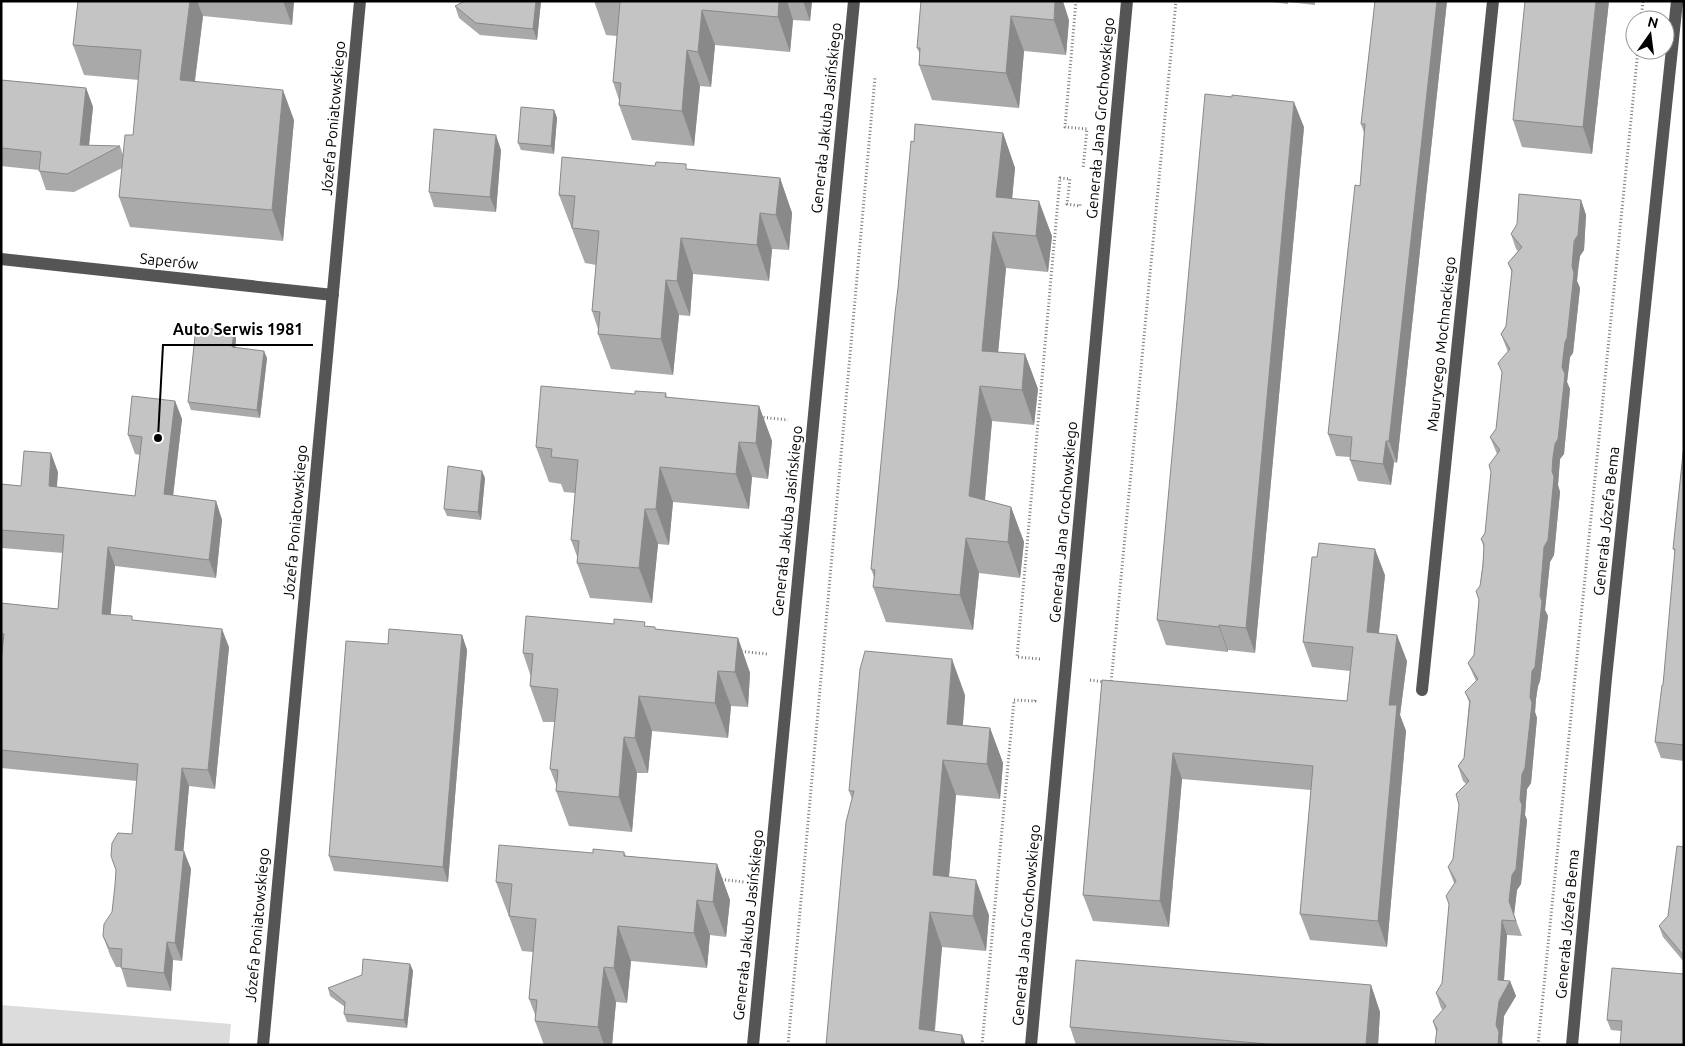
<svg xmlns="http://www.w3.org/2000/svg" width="1685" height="1046" viewBox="0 0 1685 1046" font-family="Ubuntu,sans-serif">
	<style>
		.green { fill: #dcdcdc }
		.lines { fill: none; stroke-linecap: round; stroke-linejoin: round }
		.path { stroke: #777; stroke-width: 3; stroke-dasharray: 1 2.5; stroke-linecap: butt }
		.minor { stroke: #555; stroke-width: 12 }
		.wall { fill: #a9a9a9 }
		.shaded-wall { fill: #898989 }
		.building { fill: #c4c4c4; stroke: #898989 }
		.labels { text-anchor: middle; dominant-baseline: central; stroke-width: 4; stroke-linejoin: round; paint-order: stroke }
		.street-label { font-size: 15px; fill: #000; stroke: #fff }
		.leader { fill: none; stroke: #000; stroke-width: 2 }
		.callout-dot { fill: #000; stroke: #fff; stroke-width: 2 }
		.callout-label { font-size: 16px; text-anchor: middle; font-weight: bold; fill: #000; stroke: #fff; stroke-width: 4; stroke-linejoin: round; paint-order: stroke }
	</style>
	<rect width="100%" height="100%" fill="#fff"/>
	<path class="green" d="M1 1005 231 1024 229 1045H1Z"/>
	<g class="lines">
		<path class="path" d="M1076 1 1065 127 1087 129 1083 169
			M1641 20 1643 1
			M760 417 788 420
			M738 651 767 654
			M1040 659 1017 657 1060 178 1070 179 1067 204 1080 206V203
			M1090 680 1104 682
			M1110 682 1111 683 1176 1
			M718 879 744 882
			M788 1045 875 77
			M982 1045 1014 700 1035 701 1036 698
			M1538 1045 1638 50"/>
		<path class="minor" d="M1 259 333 295
			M1422 690 1493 1
			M263 1045 360 1
			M753 1045 854 1
			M1031 1045 1127 1
			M1572 1045 1606 678 1677 1"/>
	</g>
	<path class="wall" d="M78 1H294L292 25 203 16 195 81 294 120 283 241 130 227 119 197 122 168 74 192 46 190 39 170 1 166V80L86 88 93 107 89 146H120L123 155 133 135 139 80 84 75 73 45Z
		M541 1 537 40 480 35 459 18 455 6Z
		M593 1H812L810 21 793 20 790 52 715 45 711 87 700 86 694 146 632 140 619 105V100L613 82 617 36 606 35 594 1Z
		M921 1 1069 20 1066 55 1024 51 1019 108 932 100 919 65 920 54 917 48Z
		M1264 1H1315V5L1288 2V4Z
		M1375 1H1447L1397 463 1394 462 1391 485 1358 481 1350 460V457L1336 456 1328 434 1360 186 1364 133 1361 124Z
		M1609 1 1592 154 1522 147 1513 120Z
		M554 110 557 118 554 154 521 150 518 143Z
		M1304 127 1255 653 1228 650V652L1166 645 1157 620Z
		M1003 133 1015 168 1012 198 1052 236 1048 272 1006 268 998 352 1025 354 1038 389 1034 425 992 421 985 500 1011 507 1024 542 1020 578 979 573 973 630 886 622 873 587 874 577 871 569 898 288 914 142Z
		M501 150 496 212 434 207 429 192Z
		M655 166 780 178 792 213 789 250 772 249 769 281 693 274 690 316 679 315 673 375 611 369 598 334V329L592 311 596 265 585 263 559 195Z
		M1581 200 1586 215 1584 250 1580 256 1577 281 1580 288 1573 353 1570 357 1567 382 1570 389 1564 454 1560 459 1558 485 1560 492 1554 555 1550 562 1545 610 1548 616 1540 681 1538 686 1536 699 1535 712 1537 718 1531 783 1527 789 1525 815 1527 820 1521 884 1517 890 1514 915 1522 936 1507 935 1504 981H1510L1516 996 1504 1016 1502 1040 1436 1031 1433 1021 1443 1010 1441 1008 1436 993 1442 983 1454 883 1448 867 1453 859 1466 784 1463 781 1458 766 1464 758 1469 702 1465 692 1476 681 1468 663 1474 655 1484 548 1481 539 1485 533 1497 454 1490 437 1496 429 1508 352 1501 334 1506 326 1512 273 1508 263 1518 251 1516 249 1511 234Z
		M236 338 235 348 267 358 260 418 191 410 188 402Z
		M666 393 667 398 759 406 772 441 768 479 752 477 749 509 673 502 669 545 658 544 652 603 590 598 577 563 578 559 571 540 575 493 564 492 561 484 549 482 536 447 635 394Z
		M175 401 182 419 173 496 216 501 222 520 216 578 115 566 110 615 133 620 229 647 215 789 189 786 183 851 191 869 182 961 173 960 171 991 127 987 121 967H116L110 955 103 936 112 912 132 834 137 781 1 768V661L2 651H1V603L58 609 63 553 2 548 1 544V484L21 486 58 472 57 487 135 496 140 455 135 454 128 435Z
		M1684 444V761L1661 758 1655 742 1663 685 1675 552 1673 549Z
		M485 478 481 520 447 516 444 509Z
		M1385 575 1379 633 1407 661 1400 715 1406 731 1387 947 1310 940 1300 914 1311 790 1182 779 1169 927 1093 921 1083 895 1102 680 1347 701 1350 671 1312 667 1303 642Z
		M647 626 656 629 738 638 750 673 748 707 731 706 728 738 652 731 648 773H637L632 832 569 826 556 791 557 787 550 769 555 722H543L530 686 531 677 523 653Z
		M462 635 467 650 448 882 334 871 329 856 388 644Z
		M965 695 963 725 990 728 1003 763 1000 799 956 795 949 877 989 915 986 951 942 947 935 1031 826 1045 852 799 849 791Z
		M1684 847V962L1663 937 1659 926 1668 916Z
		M624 852 626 856 717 864 730 900 726 937 710 935 707 968 631 961 627 1003 616 1002 612 1045H544L535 1021 536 1017 529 999 533 952 522 951 496 882 593 853Z
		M410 964 413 971 407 1028 347 1022 344 1014 345 1007 330 996 328 988Z
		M1684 974 1621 1031 1611 1030 1607 1020Z
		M1371 985 1380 1012 1378 1045H1076L1070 1027Z"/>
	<path class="shaded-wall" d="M190 1H197L203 16 191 110 180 80Z
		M283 1H294L292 25Z
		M536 1H541L537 40 533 29Z
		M779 1H787L793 20 790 52 778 17Z
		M803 1H812L810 21Z
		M1055 1H1063L1069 20 1066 55 1054 20Z
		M1437 1H1447L1397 463 1389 441Z
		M1596 1H1609L1592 154 1583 127Z
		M702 10 715 45 711 87 698 52Z
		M1011 16 1024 51 1019 108 1006 73Z
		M687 50 700 86 694 146 682 111Z
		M86 88 93 107 87 164 80 145Z
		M283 90 294 120 283 241 272 210Z
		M1294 102 1304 127 1255 653 1246 628Z
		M554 110 557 118 554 154 551 146Z
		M1003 133 1015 168 1009 232 996 197Z
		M496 135 501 150 496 212 490 197Z
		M780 178 792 213 789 250 776 215Z
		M1581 200 1586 215 1584 250 1580 256 1578 268 1577 281 1580 288 1573 353 1570 357 1567 382 1570 389 1564 454 1560 459 1558 485 1560 492 1554 555 1550 562 1545 610 1548 616 1540 681 1538 686 1536 699 1535 712 1537 718 1531 783 1527 789 1525 815 1527 820 1521 884 1517 890 1514 915 1509 901 1520 800 1522 774 1573 254Z
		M1039 201 1052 236 1048 272 1036 236Z
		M760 213 772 249 769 281 757 245Z
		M993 232 1006 268 995 386 982 351Z
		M681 238 693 274 690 316 677 281Z
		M666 280 679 315 673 375 661 339Z
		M234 331 236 338 235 355 232 347Z
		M264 351 267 358 260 418 257 410Z
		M1025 354 1038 389 1034 425 1022 390Z
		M980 386 992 421 982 532 969 496Z
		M175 401 182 419 171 513 164 494Z
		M759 406 772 441 768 479 756 443Z
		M1386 441 1394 462 1391 485 1383 464Z
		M739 442 752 477 749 509 736 474Z
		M51 453 58 472 55 505 49 486Z
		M660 467 673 502 669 545 656 509Z
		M482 471 485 478 481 520 478 512Z
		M216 501 222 520 216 578 209 560Z
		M1011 507 1024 542 1020 578 1008 542Z
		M645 509 658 544 652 603 639 568Z
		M966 538 979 573 973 630 960 595Z
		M108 547 115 566 109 633 102 614Z
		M1375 549 1385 575 1376 658 1367 632Z
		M1219 625 1228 650V652L1219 627Z
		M222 629 229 647 215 789 208 770Z
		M462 635 467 650 448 882 443 867Z
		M1397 635 1407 661 1400 715 1406 731 1387 947 1378 921 1389 705Z
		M738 638 750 673 748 707 735 672Z
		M952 659 965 695 960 759 947 724Z
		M718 671 731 706 728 738 715 703Z
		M639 696 652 731 648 773 635 738Z
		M990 728 1003 763 1000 799 987 764Z
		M624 737 637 773 632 832 619 797Z
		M1173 753 1182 779 1169 927 1160 901Z
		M943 760 956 795 946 910 933 875Z
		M182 768 189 786 182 868 175 850Z
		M184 851 191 869 182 961 175 943Z
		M717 864 730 900 726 937 713 902Z
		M976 880 989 915 986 951 973 916Z
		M697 900 710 935 707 968 694 933Z
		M930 912 942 947 933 1045 919 1029Z
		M1502 920 1507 935 1503 993 1510 981 1516 996 1504 1016 1502 1040 1503 1045H1498L1496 1025 1498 980Z
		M618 926 631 961 627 1003 614 968Z
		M167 942 173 960 171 991 164 973Z
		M410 964 413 971 407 1028 404 1020Z
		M604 967 616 1002 612 1045H604L598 1027Z
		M1371 985 1380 1012 1378 1045H1366Z
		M962 1035 966 1045H961Z"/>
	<path class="building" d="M78 1H190L180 80 283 90 272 210 119 197 125 135H133L141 50 73 45Z
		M465 1H536L533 29 476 23 455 6Z
		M613 1H779L778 17 702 10 698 52 687 50 682 111 619 105 621 83 613 82 620 2Z
		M921 1H1055L1054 20 1011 16 1006 73 919 65 920 48H917Z
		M1375 1H1437L1389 441H1386L1383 464 1350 460 1352 437 1328 434 1355 185 1360 186 1365 124H1361Z
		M1525 1H1596L1583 127 1513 120Z
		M1 80 86 88 80 145 120 146 67 174 39 171 41 152 1 148Z
		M1205 94 1232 97V95L1294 102 1246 628 1219 625V627L1157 620Z
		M521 107 554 110 551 146 518 143Z
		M915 124 1003 133 996 197 1039 201 1036 236 993 232 982 351 1025 354 1022 390 980 386 969 496 1011 507 1008 542 966 538 960 595 873 587 875 570 871 569 895 313 898 288 911 141 914 142Z
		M434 129 496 135 490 197 429 192Z
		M562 157 655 166 656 162 686 164V169L780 178 776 215 760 213 757 245 681 238 677 281 666 280 661 339 598 334 600 312 592 311 599 231 572 228 575 196 559 195Z
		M1519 194 1581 200 1578 235 1574 241 1573 254 1572 266 1574 273 1567 338 1565 342 1562 367 1565 374 1558 439 1555 444 1553 457 1552 471 1554 477 1548 540 1544 547 1540 596 1542 601 1535 667 1532 671 1530 697 1532 703 1525 768 1522 774 1520 800 1522 805 1516 869 1512 875 1509 901 1516 921 1502 920 1498 980 1510 981 1499 1001 1496 1025 1499 1032 1498 1045H1435L1437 1029 1433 1021 1446 1006 1436 993 1442 983 1449 904 1446 896 1456 881 1448 867 1453 859 1456 831 1459 805 1456 794 1469 781 1458 766 1464 758 1470 701 1465 692 1478 679 1468 663 1474 655 1479 600 1476 591 1480 586 1483 565 1484 544 1481 539 1485 533 1488 502 1491 472 1489 465 1500 450 1490 437 1496 429 1499 401 1502 372 1498 363 1510 349 1501 334 1506 326 1512 270 1508 263 1522 247 1511 234 1517 224Z
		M196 327 234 331 232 347 264 351 257 410 188 402Z
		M541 386 635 394V391L666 393 665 397 759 406 756 443 739 442 736 474 660 467 656 509H645L639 568 577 563 579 541 571 540 578 460 551 457 552 449 536 447Z
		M132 396 175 401 164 494 216 501 209 560 108 547 102 614 132 616V620L222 629 208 770 182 768 175 850 184 851 175 943 167 942 164 973 121 968 122 949 109 948 103 936 104 924 112 912 115 885 116 870 111 856 112 843 118 833 132 834 138 764 1 750V661L4 634 1 633V603L58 609 64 535 1 530V484L21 486 24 451 51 453 49 486 135 496 142 437 128 435Z
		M1684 444V745L1655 742 1662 685H1663L1675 549H1673Z
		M448 466 482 471 478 512 444 509Z
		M1319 543 1375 549 1367 632 1397 635 1389 705H1397L1378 921 1300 914 1313 766 1173 753 1160 901 1083 895 1102 680 1347 701 1353 647 1303 642 1312 557H1317Z
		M526 616 614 624V619L645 622 644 626 655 627V629L738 638 735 672 718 671 715 703 639 696 635 738 624 737 619 797 556 791 558 770 550 769 558 689 530 686 533 654 523 653Z
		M389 629 462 635 443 867 329 856 346 641 388 644Z
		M865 651 952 659 947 724 990 728 987 764 943 760 933 875 976 880 973 916 930 912 919 1029 962 1035 961 1045H826L846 822 854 791H849L860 669Z
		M499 845 593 853V849L624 852V856L717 864 713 902 697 900 694 933 618 926 614 968 604 967 598 1027 535 1021 537 1000 529 999 536 919 509 916 512 884 496 882Z
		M1677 846 1684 847V956L1659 926 1668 916Z
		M363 959 410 964 404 1020 344 1014 345 1002 328 988 362 975Z
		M1076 960 1371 985 1366 1045H1279L1070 1027Z
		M1612 968 1684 974V1045H1620L1622 1021 1607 1020Z"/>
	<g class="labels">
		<g class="street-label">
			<text transform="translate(333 118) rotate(-85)">Józefa Poniatowskiego</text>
			<text transform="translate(826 118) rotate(-84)">Generała Jakuba Jasińskiego</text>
			<text transform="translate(1100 118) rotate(-85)">Generała Jana Grochowskiego</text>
			<text transform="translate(169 261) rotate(6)">Saperów</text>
			<text transform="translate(1441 344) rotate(-84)">Maurycego Mochnackiego</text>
			<text transform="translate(787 521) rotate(-84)">Generała Jakuba Jasińskiego</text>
			<text transform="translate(1606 521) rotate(-84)">Generała Józefa Bema</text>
			<text transform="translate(295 522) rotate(-85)">Józefa Poniatowskiego</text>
			<text transform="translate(1063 522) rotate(-85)">Generała Jana Grochowskiego</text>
			<text transform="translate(1567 924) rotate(-85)">Generała Józefa Bema</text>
			<text transform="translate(257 925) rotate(-85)">Józefa Poniatowskiego</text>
			<text transform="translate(748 925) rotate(-84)">Generała Jakuba Jasińskiego</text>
			<text transform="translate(1026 925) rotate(-85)">Generała Jana Grochowskiego</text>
		</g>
	</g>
	<path class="leader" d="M158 438L163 345H313"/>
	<circle class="callout-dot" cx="158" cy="438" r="5"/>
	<g class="callout-label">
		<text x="238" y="335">Auto Serwis 1981</text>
	</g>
	<rect width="1685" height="1046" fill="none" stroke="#000000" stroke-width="5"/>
	<g transform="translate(1650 35) rotate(14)"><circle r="24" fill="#ffffff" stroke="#999999"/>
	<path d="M0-4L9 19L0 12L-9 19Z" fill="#000000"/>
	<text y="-8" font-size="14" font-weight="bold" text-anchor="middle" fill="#000000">N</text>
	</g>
</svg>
